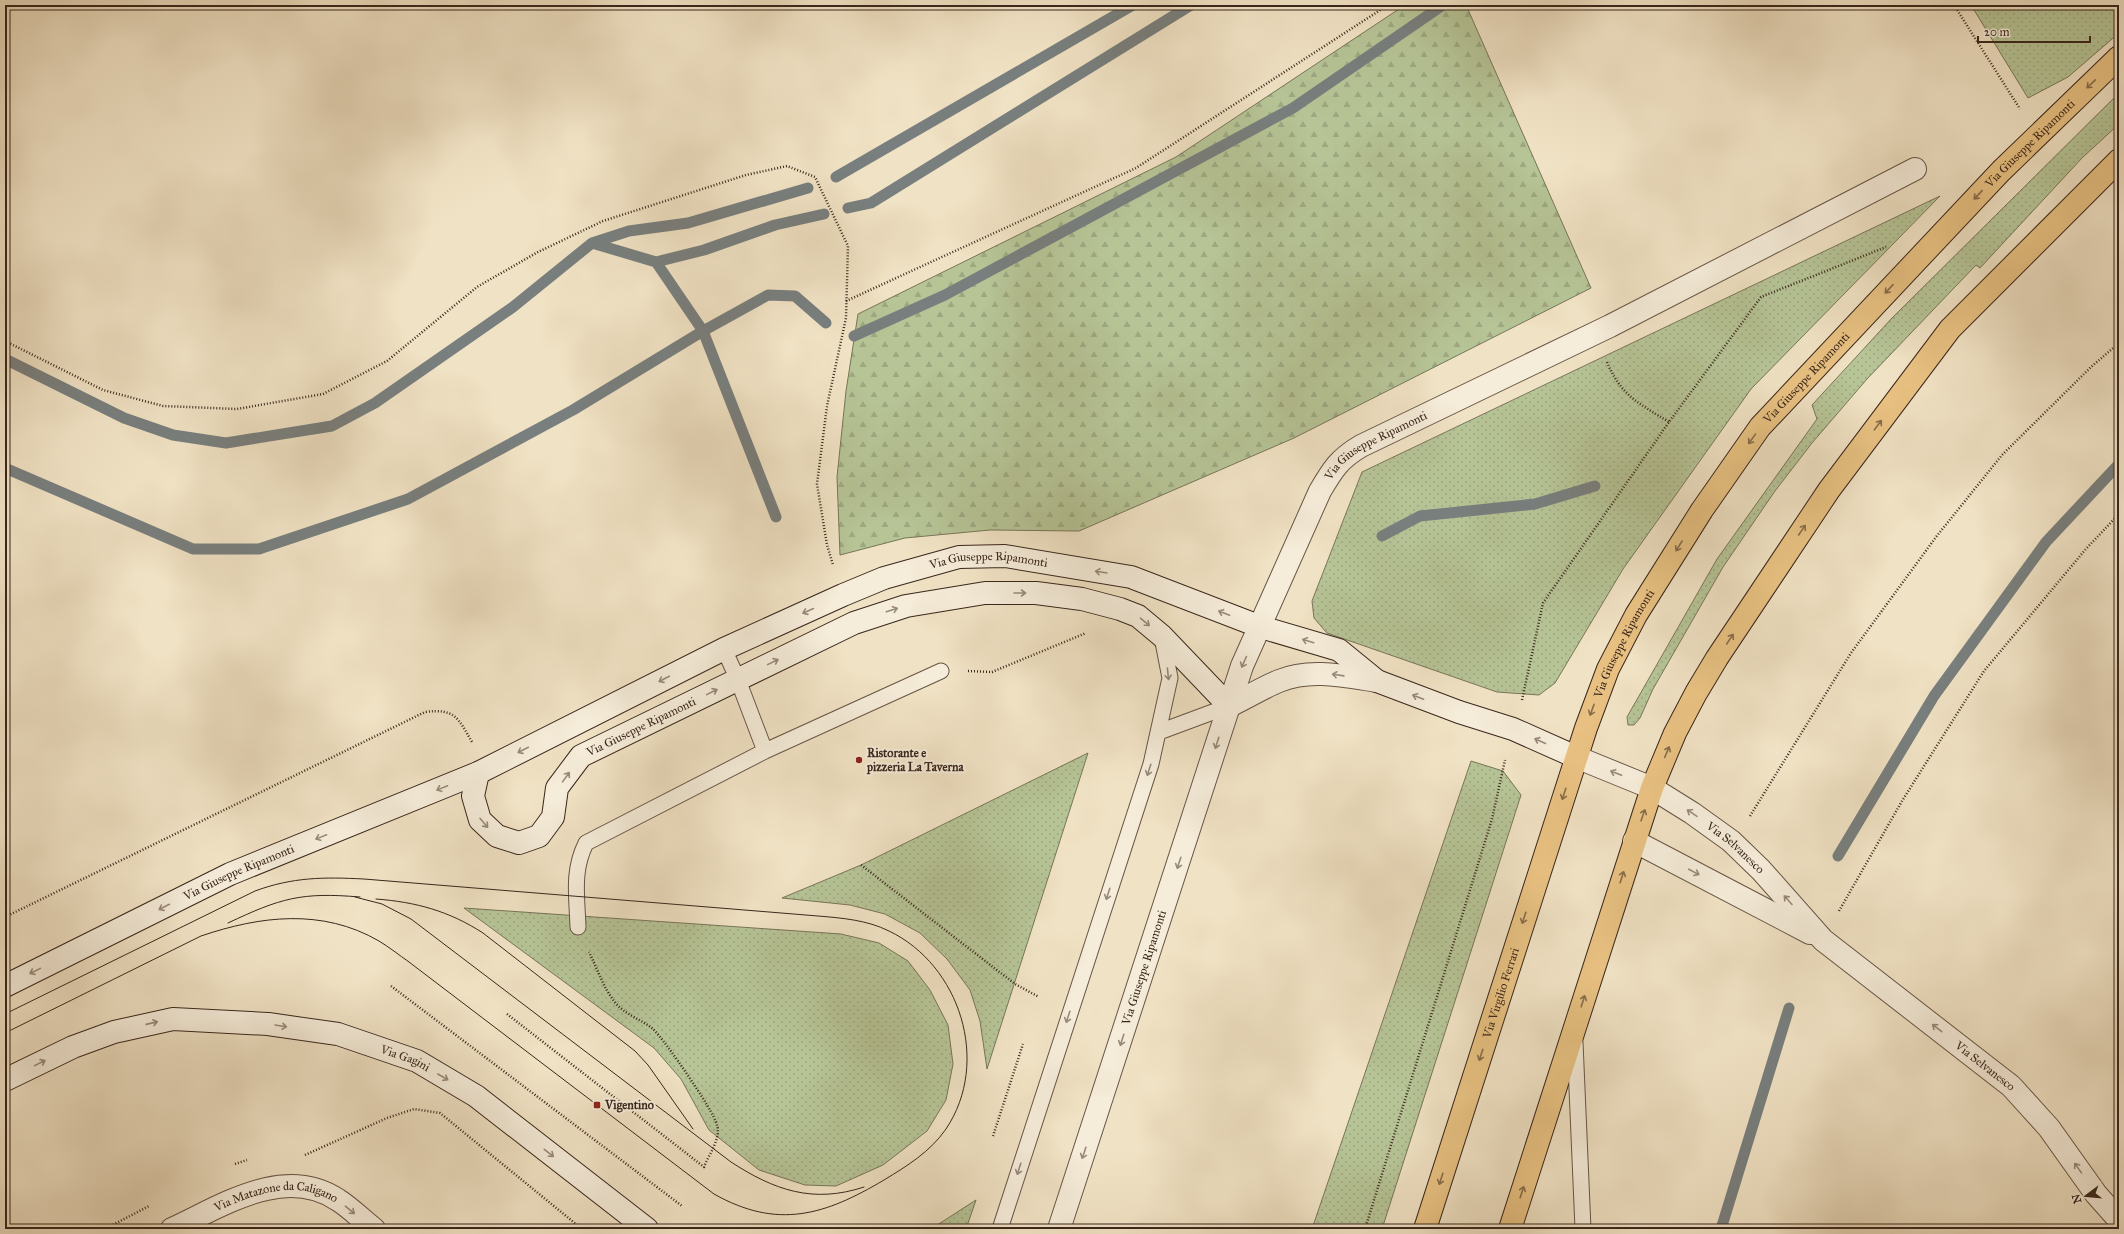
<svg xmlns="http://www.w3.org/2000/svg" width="2124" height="1234" viewBox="0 0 2124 1234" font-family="'IM FELL Great Primer',serif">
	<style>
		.grass { fill: url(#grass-dots); stroke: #787559 }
		.forest { fill: url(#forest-firs); stroke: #787559 }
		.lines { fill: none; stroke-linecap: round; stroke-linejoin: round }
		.stream { stroke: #787f7e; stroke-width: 11 }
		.lane-casing { stroke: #685546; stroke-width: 17 }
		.street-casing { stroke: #685546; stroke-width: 24 }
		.secondary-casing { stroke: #3a261c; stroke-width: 24 }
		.primary-casing { stroke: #3a261c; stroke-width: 24 }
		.path { stroke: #3a261c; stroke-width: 2.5; stroke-dasharray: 1 2; stroke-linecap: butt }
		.lane { stroke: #f5ecd9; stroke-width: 15 }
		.street { stroke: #f5ecd9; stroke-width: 22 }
		.secondary { stroke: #f5ecd9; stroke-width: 22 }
		.primary { stroke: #e8c182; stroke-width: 22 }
		.tram { stroke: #3a261c; stroke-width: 1 }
		.oneway { stroke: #886c4a }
		.oneway2 { stroke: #98897a }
		.poi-dot { fill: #8f2418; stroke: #f5ecd9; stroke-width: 1.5 }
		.labels { text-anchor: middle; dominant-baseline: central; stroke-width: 4; stroke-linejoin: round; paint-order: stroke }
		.street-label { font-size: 12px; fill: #3a261c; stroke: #f5ecd9 }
		.poi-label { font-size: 12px; font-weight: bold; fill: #3a261c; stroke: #f5ecd9; text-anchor: start }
	</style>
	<defs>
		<pattern id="grass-dots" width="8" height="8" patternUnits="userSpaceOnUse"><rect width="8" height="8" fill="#b6c496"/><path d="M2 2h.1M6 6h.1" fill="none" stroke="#9da881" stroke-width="1.8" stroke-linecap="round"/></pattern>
		<pattern id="forest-firs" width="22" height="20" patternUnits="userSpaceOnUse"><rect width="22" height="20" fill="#b6c496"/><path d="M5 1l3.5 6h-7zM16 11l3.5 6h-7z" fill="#9da881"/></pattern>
	</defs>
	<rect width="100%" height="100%" fill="#f0e2c4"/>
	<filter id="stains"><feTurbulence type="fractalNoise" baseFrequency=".005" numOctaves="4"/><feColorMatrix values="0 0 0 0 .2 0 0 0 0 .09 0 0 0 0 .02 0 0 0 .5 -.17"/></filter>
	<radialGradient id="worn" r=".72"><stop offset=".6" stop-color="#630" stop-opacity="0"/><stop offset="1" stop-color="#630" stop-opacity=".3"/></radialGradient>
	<path class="grass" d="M1971 5H2119V33L2068 77 2028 98Z
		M2119 93V124L2082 158 1980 268 1976 265 1867 379 1812 443 1775 491 1723 567 1653 689 1640 718 1634 725H1628L1627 717 1717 559 1817 419 1812 405 1892 318Z
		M1940 196 1751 389 1623 569 1555 683 1539 695 1497 692 1327 633 1314 618 1312 601 1362 472Z
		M1088 753 987 1069 980 1021 970 990 947 959 920 933 885 914 850 905 782 898 861 865Z
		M1471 761 1503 771 1521 795 1382 1229H1312Z
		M464 908 841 934 879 943 908 961 930 990 948 1025 953 1064 946 1100 927 1131 883 1165 836 1186 805 1185 759 1170 709 1130 681 1079 654 1048Z
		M976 1200 966 1229H931Z"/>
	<path class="forest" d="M1405 5H1466L1591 288 1294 438 1079 531 990 530 905 538 840 555 837 477 846 391 858 314 1176 157Z"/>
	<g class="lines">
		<path class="stream" d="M836 177 1133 5
			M848 208 871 203 1191 5
			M592 243 656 262 704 250 775 225 824 214
			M656 262 703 331 776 517
			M854 336 945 295 1293 108 1443 5
			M5 359 124 418 173 435 226 443 332 426 375 403 513 307 592 243 629 231 688 223 808 188
			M5 468 193 549H259L408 499 573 410 703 331 768 295 795 296 826 323
			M1382 536 1420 516 1535 504 1595 486
			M1838 856 1934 696 2046 542 2119 464
			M1721 1229 1789 1008"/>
		<g class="lane-casing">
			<path id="lane" d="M724 649 738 680 765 751
				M1159 732 1229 706
				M578 927C577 896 572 871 586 843L765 751 941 671
				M1575 1042 1583 1229
				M1000 1229 1151 764 1170 678 1162 637"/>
		</g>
		<g class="street-casing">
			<g id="street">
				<path d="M1229 706C1246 698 1262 688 1279 681 1310 668 1345 676 1377 681"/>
				<path id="s1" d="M1576 757 1652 788 1692 813 1731 841 1761 870 1823 940 2011 1086 2049 1128 2096 1194 2119 1220"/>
				<path d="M1634 841 1810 933"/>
				<path id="s2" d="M172 1229C222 1206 284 1164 338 1200 351 1208 362 1220 374 1229"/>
				<path id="s3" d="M1059 1229 1242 666 1320 491C1333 469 1339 459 1361 446L1610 326 1915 169"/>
			</g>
		</g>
		<g class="secondary-casing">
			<g id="secondary">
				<path id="s4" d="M478 773 473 796 480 820 497 836 519 843 539 836 553 817 557 788 581 756 854 623 906 606 985 593H1036L1082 599 1120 609 1138 616 1162 636 1229 706"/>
				<path id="s5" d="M5 986 230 874 478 773 724 649 843 595 884 578 959 557 1005 556 1131 577 1261 627 1339 650 1377 681 1459 712 1513 729 1576 757"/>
				<path id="s6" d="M5 1080 73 1047 114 1032 173 1019 268 1024 338 1034 417 1061 476 1096 647 1229"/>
			</g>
		</g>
		<g class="primary-casing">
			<g id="primary">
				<path id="s7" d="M1425 1229 1586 728 1608 669 1636 615 1702 510 1760 427 2001 171 2119 57"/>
				<path d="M1510 1229 1652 788 1675 733 1696 693 1717 658 1829 490 1950 329 2119 160"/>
			</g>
		</g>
		<path class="path" d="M1954 5 2020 109
			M846 301 1136 168 1388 5
			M5 341 103 390 163 406 237 409 323 394 387 361 477 287 536 253 603 221 746 175 787 166 815 177 848 246 846 318 827 406 817 484 827 545 833 565
			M1607 362C1621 396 1640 404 1669 422
			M968 671 992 672 1086 633
			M1522 700 1543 603 1669 422 1761 297 1886 247
			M1750 816 1851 653 1936 537 2002 455 2091 367 2119 343
			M861 865 1015 984 1039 997
			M1839 911 1902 801 1984 671 2085 550 2119 514
			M5 917 425 712C455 708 458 718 472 742
			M391 986 682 1206
			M507 1014 704 1167C709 1154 721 1139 717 1125 714 1111 664 1039 653 1029 641 1019 623 1014 614 1001 603 987 597 968 589 952
			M993 1136 1023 1044
			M305 1155 387 1118 414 1109 440 1113 582 1229
			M235 1164 247 1160
			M105 1229 149 1206
			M1365 1229 1492 819 1505 760"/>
		<use href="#lane" class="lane"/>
		<use href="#street" class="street"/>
		<use href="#secondary" class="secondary"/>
		<use href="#primary" class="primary"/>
		<path class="tram" d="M355 897 382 904 411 919 731 1162C774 1190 813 1204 864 1187
			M376 899C416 902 449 911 483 933L635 1051 648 1065 693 1129
			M228 923C281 898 301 892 360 897
			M5 1014 255 891C293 877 324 877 364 879L818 916C842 918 867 920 889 931 960 965 991 1062 946 1129 930 1152 907 1166 884 1180 825 1215 778 1230 714 1194L409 962C399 955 389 947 379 941 322 908 260 916 201 936L5 1033"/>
	</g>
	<defs><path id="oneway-shaft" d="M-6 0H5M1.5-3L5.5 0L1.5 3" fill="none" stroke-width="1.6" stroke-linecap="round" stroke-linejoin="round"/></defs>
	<g class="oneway">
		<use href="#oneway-shaft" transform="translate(2091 84) rotate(136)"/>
		<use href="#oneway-shaft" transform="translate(1978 195) rotate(133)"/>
		<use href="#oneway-shaft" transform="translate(1889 289) rotate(133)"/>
		<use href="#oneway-shaft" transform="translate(1878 425) rotate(-53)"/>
		<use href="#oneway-shaft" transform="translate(1752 439) rotate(126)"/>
		<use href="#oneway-shaft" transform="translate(1802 530) rotate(-56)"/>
		<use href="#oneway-shaft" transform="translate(1679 546) rotate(122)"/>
		<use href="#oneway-shaft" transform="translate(1730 639) rotate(-56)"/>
		<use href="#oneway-shaft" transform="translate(1592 710) rotate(110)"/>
		<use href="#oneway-shaft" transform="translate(1667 752) rotate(-67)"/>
		<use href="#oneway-shaft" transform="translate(1564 794) rotate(108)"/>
		<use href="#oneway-shaft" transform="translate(1643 815) rotate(-71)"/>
		<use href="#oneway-shaft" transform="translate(1622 877) rotate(-72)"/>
		<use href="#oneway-shaft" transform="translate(1524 918) rotate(108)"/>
		<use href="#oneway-shaft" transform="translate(1583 1001) rotate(-72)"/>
		<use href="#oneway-shaft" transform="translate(1481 1055) rotate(108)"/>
		<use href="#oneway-shaft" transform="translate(1441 1179) rotate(108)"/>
		<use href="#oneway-shaft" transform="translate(1522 1192) rotate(-72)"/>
	</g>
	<g class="oneway2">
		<use href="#oneway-shaft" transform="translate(1101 572) rotate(-171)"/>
		<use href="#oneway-shaft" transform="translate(1020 593)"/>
		<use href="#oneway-shaft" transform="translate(892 610) rotate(-18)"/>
		<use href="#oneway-shaft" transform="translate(808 611) rotate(156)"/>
		<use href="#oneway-shaft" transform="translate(1224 613) rotate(-159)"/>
		<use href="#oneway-shaft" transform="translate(1145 622) rotate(40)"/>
		<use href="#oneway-shaft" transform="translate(1308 641) rotate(-163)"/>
		<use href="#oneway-shaft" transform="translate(773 662) rotate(-26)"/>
		<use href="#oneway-shaft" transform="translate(1244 662) rotate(114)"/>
		<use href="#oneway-shaft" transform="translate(1168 674) rotate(84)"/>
		<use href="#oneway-shaft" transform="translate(1338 675) rotate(-172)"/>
		<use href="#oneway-shaft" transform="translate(664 679) rotate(153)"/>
		<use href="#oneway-shaft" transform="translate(712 692) rotate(-26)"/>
		<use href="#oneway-shaft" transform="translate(1418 697) rotate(-159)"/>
		<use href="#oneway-shaft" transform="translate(1540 741) rotate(-156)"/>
		<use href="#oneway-shaft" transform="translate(1217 743) rotate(108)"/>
		<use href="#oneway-shaft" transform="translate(523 750) rotate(153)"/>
		<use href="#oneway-shaft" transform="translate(1149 770) rotate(108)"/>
		<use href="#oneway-shaft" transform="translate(1616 773) rotate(-159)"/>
		<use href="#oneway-shaft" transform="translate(566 777) rotate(-54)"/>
		<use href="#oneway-shaft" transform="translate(442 788) rotate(158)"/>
		<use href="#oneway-shaft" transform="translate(1692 813) rotate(-146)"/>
		<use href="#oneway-shaft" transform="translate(484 823) rotate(49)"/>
		<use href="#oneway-shaft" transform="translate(321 837) rotate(158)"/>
		<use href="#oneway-shaft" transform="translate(1179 863) rotate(108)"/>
		<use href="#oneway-shaft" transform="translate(1694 872) rotate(28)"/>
		<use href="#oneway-shaft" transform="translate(1108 894) rotate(108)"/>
		<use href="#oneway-shaft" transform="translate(1788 900) rotate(-132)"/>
		<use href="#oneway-shaft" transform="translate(164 907) rotate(153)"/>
		<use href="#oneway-shaft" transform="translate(35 971) rotate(154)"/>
		<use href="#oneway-shaft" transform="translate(1068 1017) rotate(108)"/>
		<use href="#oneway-shaft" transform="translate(152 1023) rotate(-13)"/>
		<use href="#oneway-shaft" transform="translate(281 1026) rotate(9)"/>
		<use href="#oneway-shaft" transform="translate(1937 1028) rotate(-142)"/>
		<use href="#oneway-shaft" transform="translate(1122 1040) rotate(108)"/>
		<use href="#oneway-shaft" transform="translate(40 1063) rotate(-26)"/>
		<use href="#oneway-shaft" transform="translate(443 1077) rotate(30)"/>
		<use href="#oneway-shaft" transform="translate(549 1153) rotate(38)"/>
		<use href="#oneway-shaft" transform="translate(1084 1153) rotate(109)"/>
		<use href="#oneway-shaft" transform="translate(2078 1168) rotate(-125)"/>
		<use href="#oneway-shaft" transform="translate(1019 1169) rotate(108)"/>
		<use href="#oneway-shaft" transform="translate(350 1210) rotate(39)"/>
	</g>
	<g class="poi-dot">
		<circle cx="859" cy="760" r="4"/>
		<rect x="593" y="1101" width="8" height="8" rx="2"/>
	</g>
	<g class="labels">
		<g class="street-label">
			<text stroke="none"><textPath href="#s7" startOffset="1267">Via Giuseppe Ripamonti</textPath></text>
			<text stroke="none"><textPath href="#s7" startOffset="943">Via Giuseppe Ripamonti</textPath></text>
			<text stroke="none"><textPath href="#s3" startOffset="858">Via Giuseppe Ripamonti</textPath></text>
			<text stroke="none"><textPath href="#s5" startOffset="1077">Via Giuseppe Ripamonti</textPath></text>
			<text stroke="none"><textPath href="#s7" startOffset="619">Via Giuseppe Ripamonti</textPath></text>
			<text stroke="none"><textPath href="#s4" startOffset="276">Via Giuseppe Ripamonti</textPath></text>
			<text stroke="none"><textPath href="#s1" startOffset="185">Via Selvanesco</textPath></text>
			<text stroke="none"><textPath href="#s5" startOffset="260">Via Giuseppe Ripamonti</textPath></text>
			<text stroke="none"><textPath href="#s3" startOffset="275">Via Giuseppe Ripamonti</textPath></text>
			<text stroke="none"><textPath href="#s7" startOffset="248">Via Virgilio Ferrari</textPath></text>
			<text stroke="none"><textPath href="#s6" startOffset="417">Via Gagini</textPath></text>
			<text stroke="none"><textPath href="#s1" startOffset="518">Via Selvanesco</textPath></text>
			<text stroke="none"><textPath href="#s2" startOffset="112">Via Matazone da Caligano</textPath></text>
		</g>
		<g class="poi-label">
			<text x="867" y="753">Ristorante e<tspan x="867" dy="14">pizzeria La Taverna</tspan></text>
			<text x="605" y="1105">Vigentino</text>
		</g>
	</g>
	<rect width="2124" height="1234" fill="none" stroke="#f0e2c4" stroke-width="20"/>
	<rect x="6" y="6" width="2112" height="1222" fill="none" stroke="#3a261c" stroke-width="2"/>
	<rect x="10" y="10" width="2104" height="1214" fill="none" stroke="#3a261c"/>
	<g transform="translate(2086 1196) rotate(254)" stroke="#f5ecd9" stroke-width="3" paint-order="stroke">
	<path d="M0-3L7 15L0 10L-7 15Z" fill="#3a261c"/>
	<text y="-6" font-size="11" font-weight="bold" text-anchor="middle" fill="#3a261c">N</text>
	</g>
	<path d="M1978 36v6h112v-6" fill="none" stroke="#3a261c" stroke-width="2"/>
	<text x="1984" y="36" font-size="12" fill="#3a261c" stroke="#f5ecd9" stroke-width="3" paint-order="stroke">20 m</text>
	<rect width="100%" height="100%" filter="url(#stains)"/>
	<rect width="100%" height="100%" fill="url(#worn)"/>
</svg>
